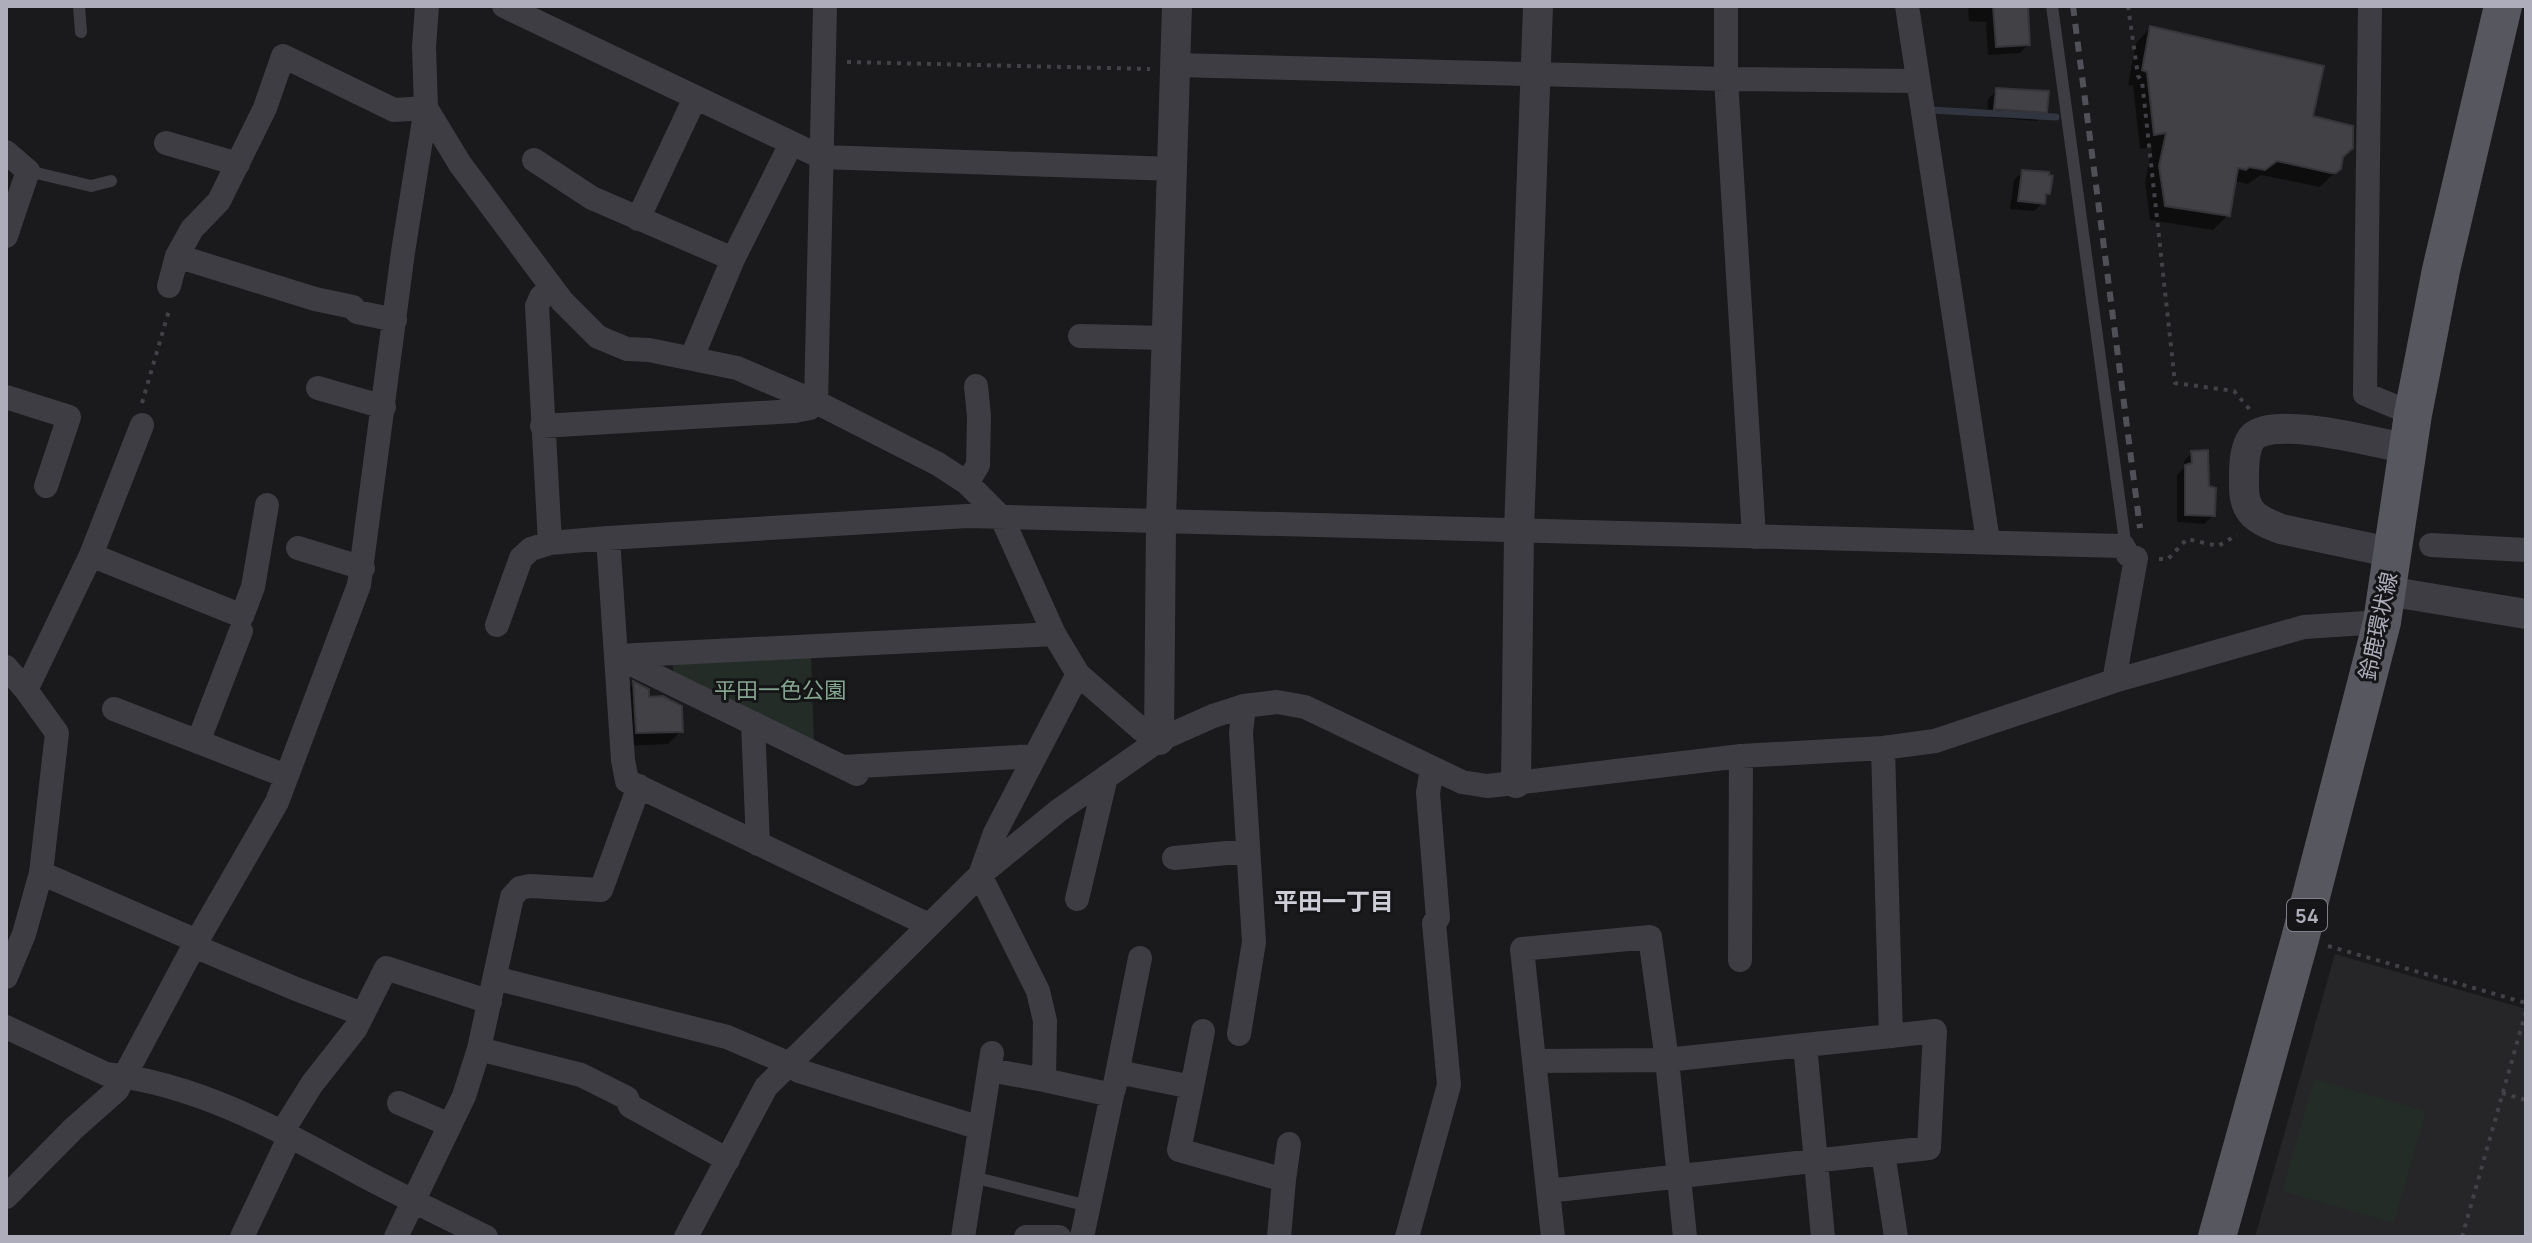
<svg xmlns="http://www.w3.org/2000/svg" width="2532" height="1243" viewBox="0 0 2532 1243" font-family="Manrope,'Noto Sans JP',sans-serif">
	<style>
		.built { fill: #262629 }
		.green { fill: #232c26 }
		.shadow { fill: #0007 }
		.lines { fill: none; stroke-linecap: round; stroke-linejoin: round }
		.stream { stroke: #303540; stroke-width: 7 }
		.building { fill: #414146; stroke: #353438; stroke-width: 2 }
		.path { stroke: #414148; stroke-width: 4; stroke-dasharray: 4 6; stroke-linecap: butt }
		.service { stroke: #3d3d43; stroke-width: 12 }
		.minor { stroke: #3d3d43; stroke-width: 24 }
		.tertiary { stroke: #3d3d43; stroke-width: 30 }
		.primary { stroke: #575760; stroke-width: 38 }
		.rail { stroke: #505058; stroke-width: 6; stroke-dasharray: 10 8; stroke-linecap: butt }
		.labels { text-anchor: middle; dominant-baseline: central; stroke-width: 6; stroke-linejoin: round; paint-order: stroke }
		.shield { fill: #151517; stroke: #7f7f8a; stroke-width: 2 }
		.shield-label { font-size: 20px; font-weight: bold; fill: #adadbb }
		.street-label { font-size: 22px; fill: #adadbb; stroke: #151517 }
		.park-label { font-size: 22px; fill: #84a58e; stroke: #151517 }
		.neighbourhood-label { font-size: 24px; font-weight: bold; fill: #cdced7; stroke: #151517 }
	</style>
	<rect width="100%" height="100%" fill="#1a1a1c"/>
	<path class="built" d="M2335 954 2526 1009V1237H2255Z"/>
	<path class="green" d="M811 657 814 742 673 672V662Z
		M2314 1079 2426 1111 2394 1223 2282 1191Z"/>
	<path class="shadow" d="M1968 6H2028V45L2020 53 1988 55 1986 22 1969 21Z
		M2150 28 2311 118 2341 157 2335 172 2320 187 2261 175 2248 184 2234 181 2228 215 2213 230 2150 220 2145 182 2152 147 2140 149 2133 86 2128 85 2136 43Z
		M1997 90 2045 112 2037 121 1987 117 1988 99Z
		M2022 172 2048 193 2043 203 2034 211 2010 209 2014 180Z
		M2192 453 2207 488 2213 516 2204 524 2177 522V475L2184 468V461Z
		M633 684 647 690V699L681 731 668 744 624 746 620 696Z"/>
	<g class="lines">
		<path class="stream" d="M1931 110 2056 117"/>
	</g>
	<path class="building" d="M1993 6H2028L2030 45 1996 47Z
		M2150 26 2324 66 2313 116 2353 126V148L2343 157 2341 169 2336 173H2331L2277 161 2265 170 2249 167 2246 170 2238 168 2230 216 2165 206 2159 166 2166 133 2154 135 2147 72 2142 70Z
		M1996 88 2049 91 2047 113 1994 109Z
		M2022 170 2049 172V175L2053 176 2050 194H2046L2045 204 2018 201Z
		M2208 450 2209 486 2216 488 2215 516 2185 515V465L2192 463 2191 451Z
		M633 681 649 689V697L663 696 682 706 683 732 636 733Z"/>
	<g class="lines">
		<path class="path" d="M2128 6 2138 76 2142 81 2175 383 2234 391 2251 411
			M847 62 1150 69
			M142 403 170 307
			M2159 559H2168L2187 539 2218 546 2237 535
			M2328 946 2526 1003
			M2502 1093 2526 1100
			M2462 1237 2526 1011"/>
		<path class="service" d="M79 6 81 32
			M2052 6 2124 534 2123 546
			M28 171 91 186 111 181
			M973 1177 1088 1206"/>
		<path class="minor" d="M504 6 821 157 1174 169
			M1726 6V79L1754 537
			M1907 6 1988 541
			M2370 6 2365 394 2413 414
			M1176 65 1726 79 1918 81
			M426 108 460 164 562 301 598 337 627 349 649 350 737 368 816 402 938 464 967 483 1002 518 1054 634 1078 674 1142 730 1159 740
			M166 143 238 164
			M6 152 28 171 6 236
			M534 160 592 198 733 259
			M638 219 695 98
			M177 256 315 299 353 307 357 312 395 320
			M169 286 177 256 192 229 219 201 265 108 283 56 394 110 426 108
			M551 287 541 297 537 306 550 543 608 538 623 760 627 781 929 925
			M1080 336 1167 338
			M692 357 733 259 791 144
			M318 388 384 407
			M6 397 69 417 46 486
			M816 402 825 6
			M542 426 795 411 810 408 816 402
			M967 483 978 465 979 416 976 386
			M608 538 967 516 2123 546 2128 555 2136 558 2114 681
			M2431 545 2526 550
			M298 548 363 568
			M91 555 242 616 253 587 267 505
			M497 625 521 558 531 549 550 543
			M617 656 1054 634
			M619 658 857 774
			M6 667 26 690
			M1078 674 995 833 980 875 1038 991 1045 1021 1044 1080 1112 1095 1082 1237
			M114 709 286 776
			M753 723 758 844
			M198 742 241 631
			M843 767 1035 756
			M1174 858 1248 851
			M41 873 197 941
			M1077 899 1106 777
			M194 946 296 989 362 1014
			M1740 960 1741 756
			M6 977 24 934 41 873 57 733 26 690 91 555 142 425
			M495 978 727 1037 790 1064 799 1071 980 1128
			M6 1027 106 1074C200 1084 285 1133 366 1177 406 1198 446 1217 486 1237
			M1239 1034 1254 942 1241 733 1244 706
			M479 1049 581 1075 627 1098 630 1106 728 1160
			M1535 1061 1667 1060 1805 1045
			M990 1070 1044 1080
			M1118 1072 1192 1087 1179 1150 1284 1180 1279 1237
			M1192 1087 1203 1031
			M1114 1089 1140 958
			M399 1103 450 1125
			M282 1132 312 1084 356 1028 386 968 490 1002
			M1883 1153 1896 1237
			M1284 1180 1289 1144
			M1548 1191 1929 1148 1935 1031 1891 1036
			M6 1197 73 1129 117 1090 194 946 277 802 359 585 403 252 426 108 424 47 427 6
			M242 1237 290 1136
			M396 1237 464 1096 479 1049 512 897 520 888 530 886 601 890 639 786
			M686 1237 766 1087 980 875 1058 811 1159 740 1213 716 1244 706 1277 702 1305 707 1462 782 1487 786 1516 783 1741 756 1883 748 1935 741 2114 681 2304 627 2382 622
			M963 1237 992 1053
			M1026 1237H1059
			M1407 1237 1449 1085 1434 923 1438 918 1428 793 1432 768
			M1553 1237 1522 949 1650 937 1667 1060 1685 1237
			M1823 1237 1805 1045 1891 1036 1883 748"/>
		<path class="tertiary" d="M2394 553 2281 529C2258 520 2244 514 2244 487 2244 472 2243 452 2251 439 2269 413 2381 444 2408 449
			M2387 591 2526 614
			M1159 740 1161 521 1177 6
			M1516 783 1519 530 1538 6"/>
		<path class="primary" d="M2217 1237 2300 939 2382 622 2413 414 2441 270 2503 6"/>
		<path class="rail" d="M2073 6 2140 528"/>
	</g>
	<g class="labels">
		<rect class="shield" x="2287" y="899" width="40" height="32" rx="6"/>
		<g class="shield-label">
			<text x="2307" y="915">54</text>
		</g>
		<g class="street-label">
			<text transform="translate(2378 626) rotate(-78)">鈴鹿環状線</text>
		</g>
		<g class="park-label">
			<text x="780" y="690">平田一色公園</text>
		</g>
		<g class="neighbourhood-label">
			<text x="1334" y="900">平田一丁目</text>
		</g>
	</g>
	<rect width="2532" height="1243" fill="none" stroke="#adadbb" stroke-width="16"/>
</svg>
